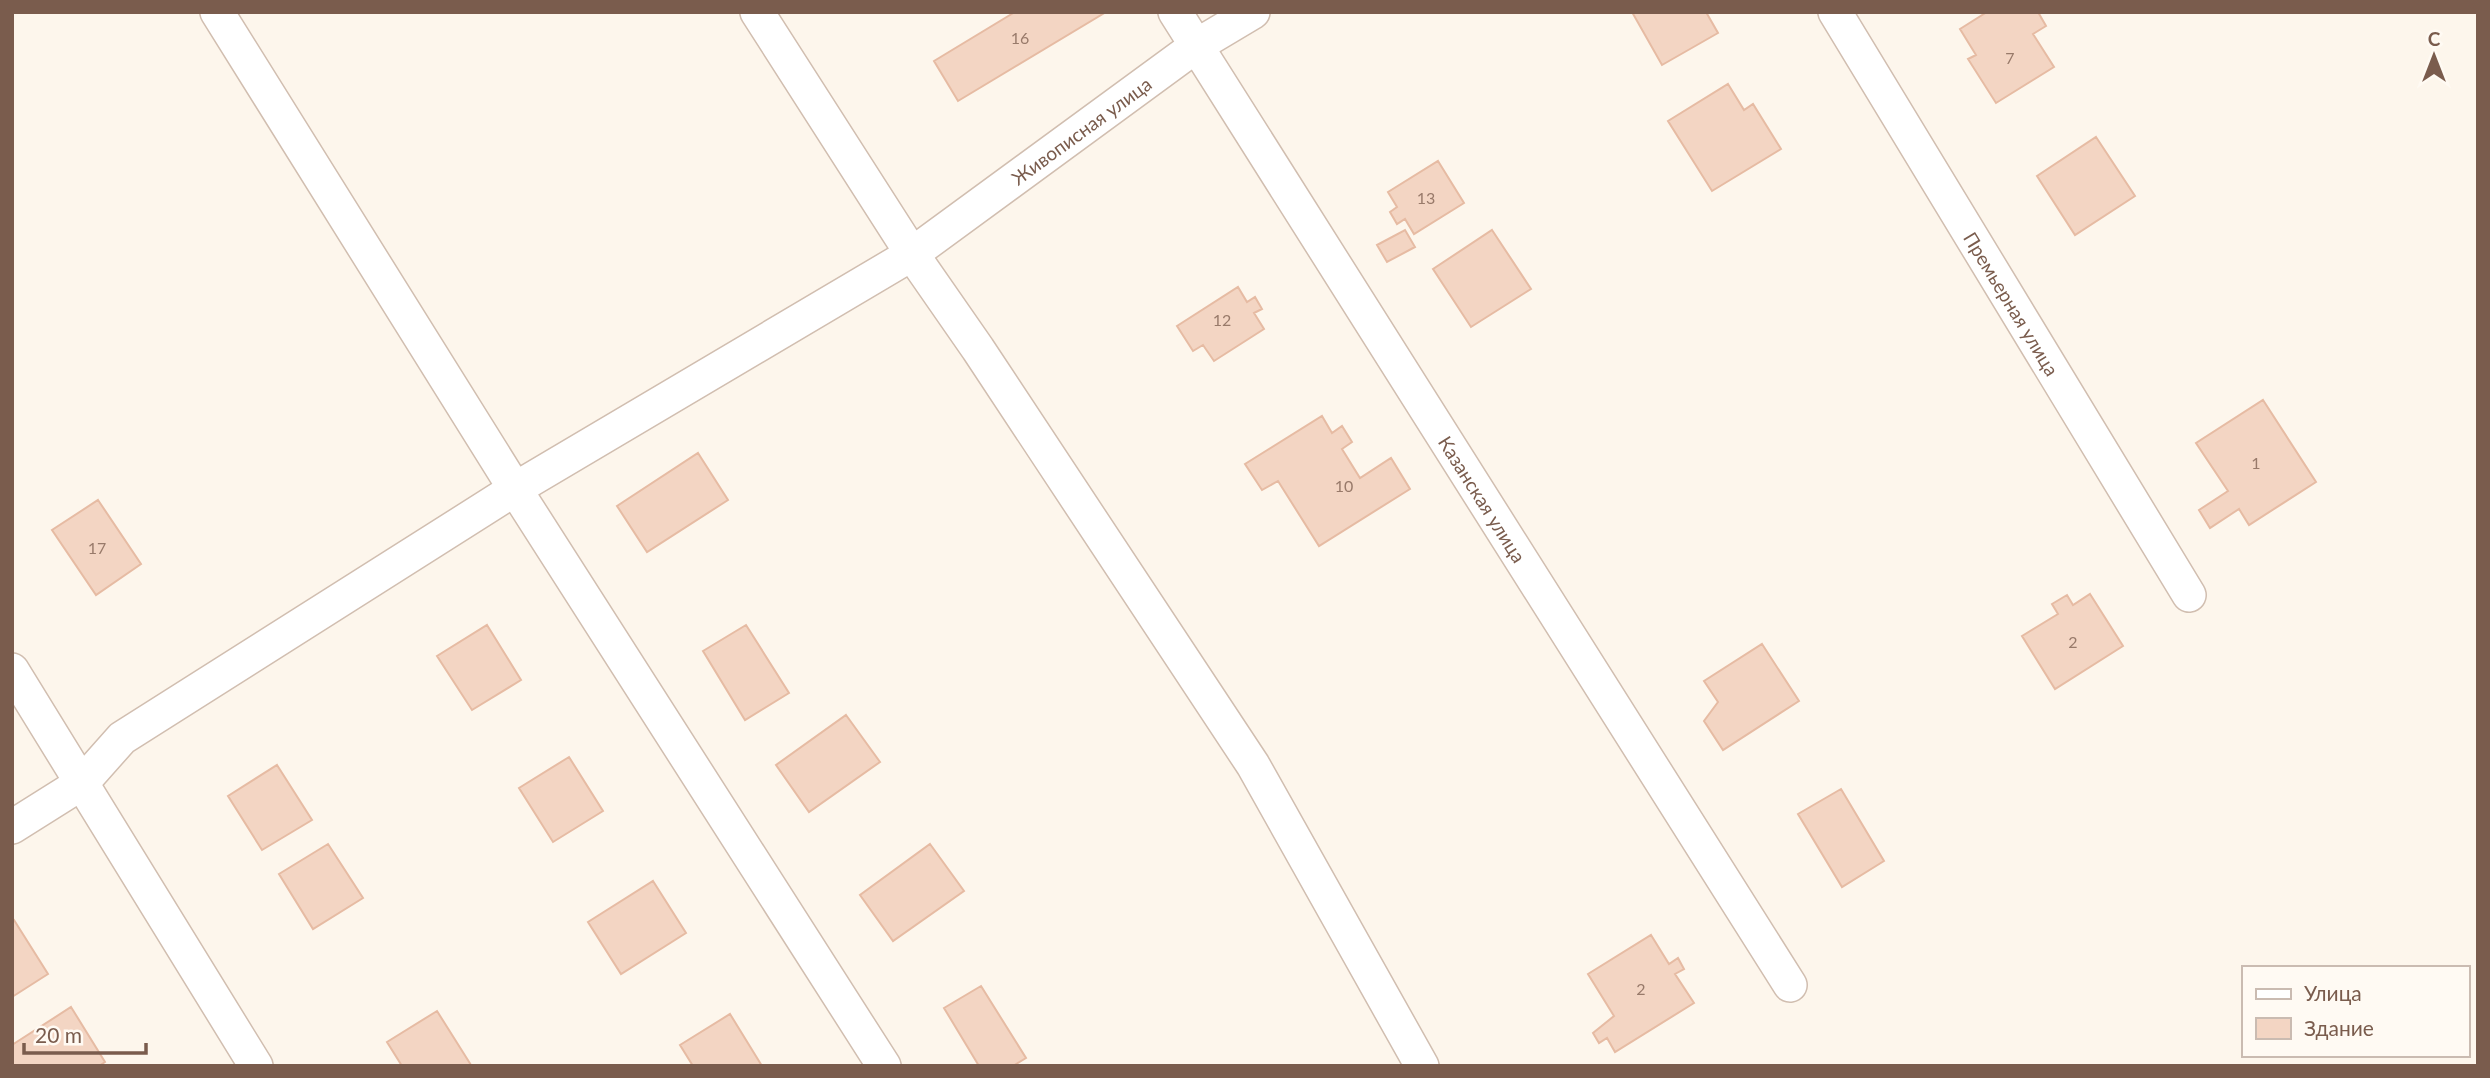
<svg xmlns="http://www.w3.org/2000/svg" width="2490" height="1078" viewBox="0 0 2490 1078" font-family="Lato,sans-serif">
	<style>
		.building { fill: #f3d5c3; stroke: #e6bba3; stroke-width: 2 }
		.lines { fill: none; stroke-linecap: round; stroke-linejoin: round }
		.minor-casing { stroke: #d1beb0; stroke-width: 36 }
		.minor { stroke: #fff; stroke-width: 33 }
		.labels { text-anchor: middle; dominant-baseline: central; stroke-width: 5; stroke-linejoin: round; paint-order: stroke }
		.number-label { font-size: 16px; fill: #987a6a }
		.street-label { font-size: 19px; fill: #7a5c4d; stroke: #fffaf3 }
	</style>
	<rect width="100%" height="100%" fill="#fdf6ec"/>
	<path class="building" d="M1015 12H1106L958 101 934 61Z
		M1632 12H1706L1718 33 1662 65Z
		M1987 12H2038L2046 26 2033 34 2054 67 1996 103 1968 59 1976 55 1960 29Z
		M1728 84 1744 110 1753 104 1781 149 1712 191 1668 121Z
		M2096 137 2135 196 2075 235 2037 176Z
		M1438 161 1464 203 1414 234 1405 219 1397 224 1390 212 1397 207 1388 192Z
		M1405 230 1415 247 1387 262 1377 245Z
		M1492 230 1531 289 1471 327 1433 269Z
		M1238 287 1247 302 1255 297 1262 309 1254 313 1264 329 1214 361 1203 345 1193 351 1177 326Z
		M2263 400 2316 482 2249 525 2239 509 2210 528 2199 510 2228 491 2196 443Z
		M1322 416 1332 433 1342 426 1352 442 1342 449 1360 478 1391 458 1410 489 1319 546 1278 481 1262 490 1245 464Z
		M698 453 728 500 647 552 617 506Z
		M98 500 141 564 96 595 52 530Z
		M2090 594 2123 646 2055 689 2022 636 2058 614 2052 604 2067 595 2073 605Z
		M487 625 521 680 472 710 437 656Z
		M746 625 789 693 745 720 703 651Z
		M1762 644 1799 701 1723 750 1704 721 1718 702 1704 681Z
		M846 715 880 762 809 812 776 765Z
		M569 757 603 811 553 842 519 788Z
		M277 765 312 820 262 850 228 796Z
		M1841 789 1884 861 1842 887 1798 814Z
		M328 844 363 898 313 929 279 874Z
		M930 844 964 891 893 941 860 895Z
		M653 881 686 933 621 974 588 922Z
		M14 920 48 974 12 997V921Z
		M1651 935 1669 964 1678 958 1684 969 1675 974 1694 1003 1615 1052 1607 1038 1599 1043 1593 1033 1614 1016 1588 974Z
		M981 986 1026 1058 1013 1066H979L944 1008Z
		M71 1007 105 1062 99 1066H12V1045Z
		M437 1011 471 1065 402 1066 387 1042Z
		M730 1014 762 1066H693L680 1045Z"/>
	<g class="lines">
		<g class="minor-casing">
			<g id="minor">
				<path d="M217 12 515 489 884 1066"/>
				<path d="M757 12 912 254 978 349 1253 765 1422 1066"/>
				<path id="s1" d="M1175 12 1790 985"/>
				<path id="s2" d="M1835 12 2189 595"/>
				<path d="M12 670 256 1066"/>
				<path id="s3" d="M12 827 82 783 122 738 515 489 912 254 1196 46 1253 12"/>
			</g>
		</g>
		<use href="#minor" class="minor"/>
	</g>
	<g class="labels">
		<g class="number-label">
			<text x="1020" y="37">16</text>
			<text x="2010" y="57">7</text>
			<text x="1426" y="197">13</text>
			<text x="1222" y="319">12</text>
			<text x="2256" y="462">1</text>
			<text x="1344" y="485">10</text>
			<text x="97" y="547">17</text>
			<text x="2073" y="641">2</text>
			<text x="1641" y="988">2</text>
		</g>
		<g class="street-label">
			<text stroke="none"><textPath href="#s3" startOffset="1279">Живописная улица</textPath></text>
			<text stroke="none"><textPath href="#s2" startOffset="341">Премьерная улица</textPath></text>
			<text stroke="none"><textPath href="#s1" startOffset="576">Казанская улица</textPath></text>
		</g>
	</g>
	<rect width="2490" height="1078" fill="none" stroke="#7a5c4d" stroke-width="28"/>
	<rect x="2242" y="966" width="228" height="91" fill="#fffaf3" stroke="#cabbb1" stroke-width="2"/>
	<rect x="2256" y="989" width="35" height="10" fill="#ffffff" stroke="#cabbb1" stroke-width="2"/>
	<text x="2304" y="1001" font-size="21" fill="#7a5c4d">Улица</text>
	<rect x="2256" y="1018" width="35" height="21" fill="#f3d5c3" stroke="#cabbb1" stroke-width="2"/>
	<text x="2304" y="1036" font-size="21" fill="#7a5c4d">Здание</text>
	<g transform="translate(2434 56)" stroke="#fffaf3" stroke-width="5" paint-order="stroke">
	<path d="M0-5L12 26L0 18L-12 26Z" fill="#7a5c4d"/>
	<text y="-10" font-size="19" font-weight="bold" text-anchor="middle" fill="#7a5c4d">С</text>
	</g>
	<path d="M24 1043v10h122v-10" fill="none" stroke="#7a5c4d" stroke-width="3.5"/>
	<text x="35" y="1043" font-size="21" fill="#7a5c4d" stroke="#fffaf3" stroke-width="5" paint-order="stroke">20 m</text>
</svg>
